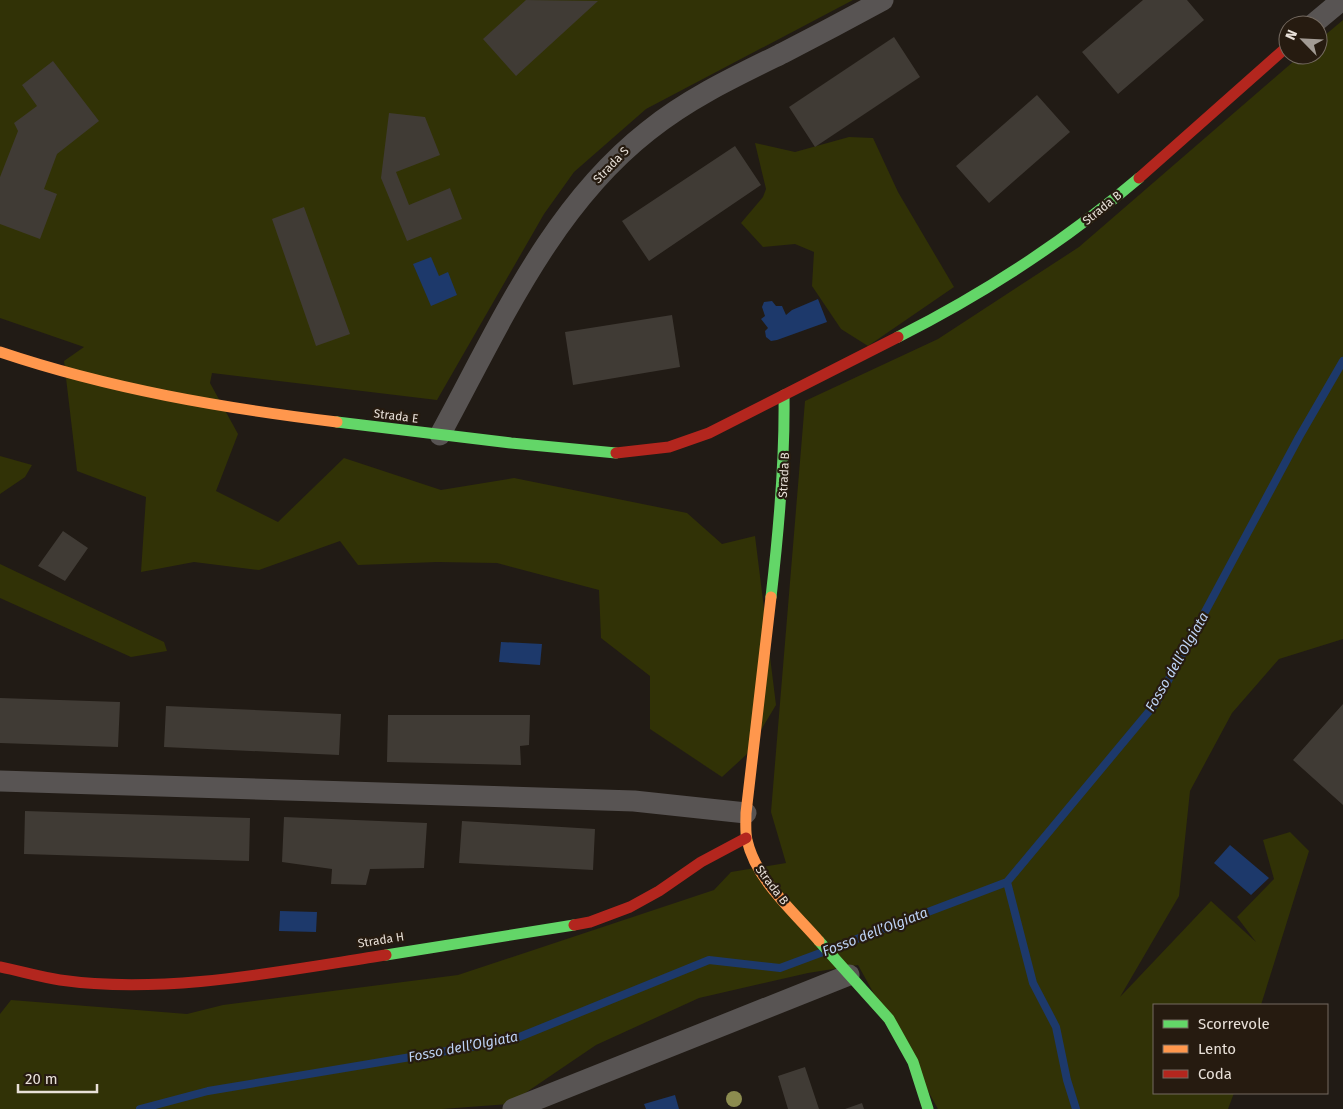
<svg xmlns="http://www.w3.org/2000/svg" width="1343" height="1109" viewBox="0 0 1343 1109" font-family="'Fira Sans',sans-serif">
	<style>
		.green { fill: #313206 }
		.water { fill: #1d396b }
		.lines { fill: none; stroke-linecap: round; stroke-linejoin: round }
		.stream { stroke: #1d396b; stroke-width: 8 }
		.building { fill: #403b35 }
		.street { stroke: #585453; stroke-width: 21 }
		.fast { stroke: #63d668; stroke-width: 11 }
		.slow { stroke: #ff974d; stroke-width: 11 }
		.jam { stroke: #b3261e; stroke-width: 11 }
		.tree { fill: #8c8c4f }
		.labels { text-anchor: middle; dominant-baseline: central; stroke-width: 4.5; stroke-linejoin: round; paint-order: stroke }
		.street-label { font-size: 12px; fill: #e8e0d8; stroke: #261b10 }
		.water-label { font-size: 14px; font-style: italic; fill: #bdd2f4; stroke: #261b10 }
	</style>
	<rect width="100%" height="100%" fill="#211b15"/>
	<path class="green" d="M0 0H853L646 109 574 172 544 214 437 400 212 373 210 383 238 434 216 491 278 522 344 458 441 490 514 478 687 513 722 544 755 536 776 705 746 755 722 777 650 729V676L601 638 599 590 497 563 437 562 358 565 340 541 259 570 194 562 141 572 146 497 77 471 64 361 84 347 0 318Z
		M1343 20V639L1279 659 1232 713 1190 791 1179 896 1120 997 1211 901 1256 942 1237 917 1274 879 1263 840 1290 832 1309 851 1261 1005H1154V1093H1234L1228 1109H938L858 965 808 973 699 998 596 1045 509 1104 442 1109H0V1014L11 1000 187 1014 223 1005 458 975 714 890 731 872 786 863 771 812 805 401 938 339 1079 247 1301 55H1318V41Z
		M849 137 873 138 898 192 954 287 868 346 841 329 812 286 814 252 795 244 763 247 741 223 763 197 766 189 755 143 795 152Z
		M0 456 32 465 25 477 0 494Z
		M0 564 164 642 167 651 131 657 0 598Z"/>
	<path class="water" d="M431 257 439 276 448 272 457 295 431 306 413 264Z
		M818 299 827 322 777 340 771 341 766 337 765 331 768 328 761 319 765 316 762 307 764 302 772 301 776 306H782L786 315 792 310Z
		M501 642 542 644 540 665 499 662Z
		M1230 845 1269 878 1251 895 1214 863Z
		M280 911 317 912 316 932 279 931Z
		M675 1095 679 1109H646L644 1104Z"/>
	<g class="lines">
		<path class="stream" d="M1007 882 1033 983 1056 1027 1067 1080 1076 1109
			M833 948 1007 882 1156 703 1299 437 1343 361
			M140 1109 208 1091 512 1040 709 960 780 968 823 952"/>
	</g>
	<path class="building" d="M526 0 598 1 516 76 483 39Z
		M1143 0H1187L1204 20 1118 94 1082 52Z
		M894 37 920 77 815 147 789 107Z
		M53 61 99 121 57 154 44 189 57 194 40 239 0 224V177L18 131 14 123 37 106 22 85Z
		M1037 95 1070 132 989 203 956 166Z
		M389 113 425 117 440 155 396 172 409 205 450 188 462 219 407 241 381 178Z
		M735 146 761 185 649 261 622 221Z
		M304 207 350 334 316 346 272 219Z
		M672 315 680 367 573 385 565 332Z
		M63 531 88 548 65 581 38 566Z
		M0 698 120 702 118 747 0 743Z
		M1343 704V805L1293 760Z
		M166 706 341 714 339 755 164 747Z
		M388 715H530L529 745 520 746 521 765 387 762Z
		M25 811 250 818 249 861 24 854Z
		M284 817 427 823 424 868 370 869 366 885 331 884 332 869 282 862Z
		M462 821 595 829 593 870 459 863Z
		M805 1067 819 1109H788L778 1076Z
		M862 1103 864 1109H845Z"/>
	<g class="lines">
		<path class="street" d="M1312 25 1342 0
			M440 435C499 327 550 208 648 131 689 98 736 76 783 53 816 36 850 18 883 0
			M0 781 634 801 746 813
			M513 1109 849 975"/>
		<path class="fast" d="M898 337C985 293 1065 241 1139 178
			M337 422 511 443 616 453
			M771 597C779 529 785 463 784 395
			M819 941 889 1019 913 1062 928 1109
			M386 955 574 925"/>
		<path class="slow" d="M0 352C110 389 222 408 337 422
			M771 597 746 813C746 822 745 832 747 840 756 880 793 911 819 941"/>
		<path class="jam" d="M1139 178 1288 46
			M616 453 669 447 709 433 898 337
			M574 925 590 922 630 907 659 891 701 862 746 838
			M0 967C20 971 40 977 60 980 165 995 282 971 386 955"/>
	</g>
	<circle class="tree" cx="734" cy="1099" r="8"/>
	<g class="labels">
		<g class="street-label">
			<text transform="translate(611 165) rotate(-46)">Strada S</text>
			<text transform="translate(1102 208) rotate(-39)">Strada B</text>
			<text transform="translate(396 416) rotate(7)">Strada E</text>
			<text transform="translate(784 475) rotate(-87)">Strada B</text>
			<text transform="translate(772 885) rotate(53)">Strada B</text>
			<text transform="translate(381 940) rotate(-9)">Strada H</text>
		</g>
		<g class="water-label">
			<text transform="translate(1177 662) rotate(-60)">Fosso dell’Olgiata</text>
			<text transform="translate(875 932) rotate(-21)">Fosso dell’Olgiata</text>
			<text transform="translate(463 1047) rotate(-11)">Fosso dell’Olgiata</text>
		</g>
	</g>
	<rect x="1153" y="1004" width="175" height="90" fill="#261b10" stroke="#746a60"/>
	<rect x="1163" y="1020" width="25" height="8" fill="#63d668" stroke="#746a60"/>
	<text x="1198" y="1029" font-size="15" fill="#e8e0d8">Scorrevole</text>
	<rect x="1163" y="1045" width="25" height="8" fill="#ff974d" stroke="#746a60"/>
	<text x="1198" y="1054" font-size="15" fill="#e8e0d8">Lento</text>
	<rect x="1163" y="1070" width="25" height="8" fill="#b3261e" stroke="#746a60"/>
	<text x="1198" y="1079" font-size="15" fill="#e8e0d8">Coda</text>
	<g transform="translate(1303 40) rotate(294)"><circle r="24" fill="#261b10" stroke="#746a60"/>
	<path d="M0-4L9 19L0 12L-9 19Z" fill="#a29b94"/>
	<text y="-8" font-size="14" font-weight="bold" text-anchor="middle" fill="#e8e0d8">N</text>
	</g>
	<path d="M18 1084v8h79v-8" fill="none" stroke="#e8e0d8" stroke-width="2.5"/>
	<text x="25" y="1084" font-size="15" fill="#e8e0d8" stroke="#261b10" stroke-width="4" paint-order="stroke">20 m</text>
</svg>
